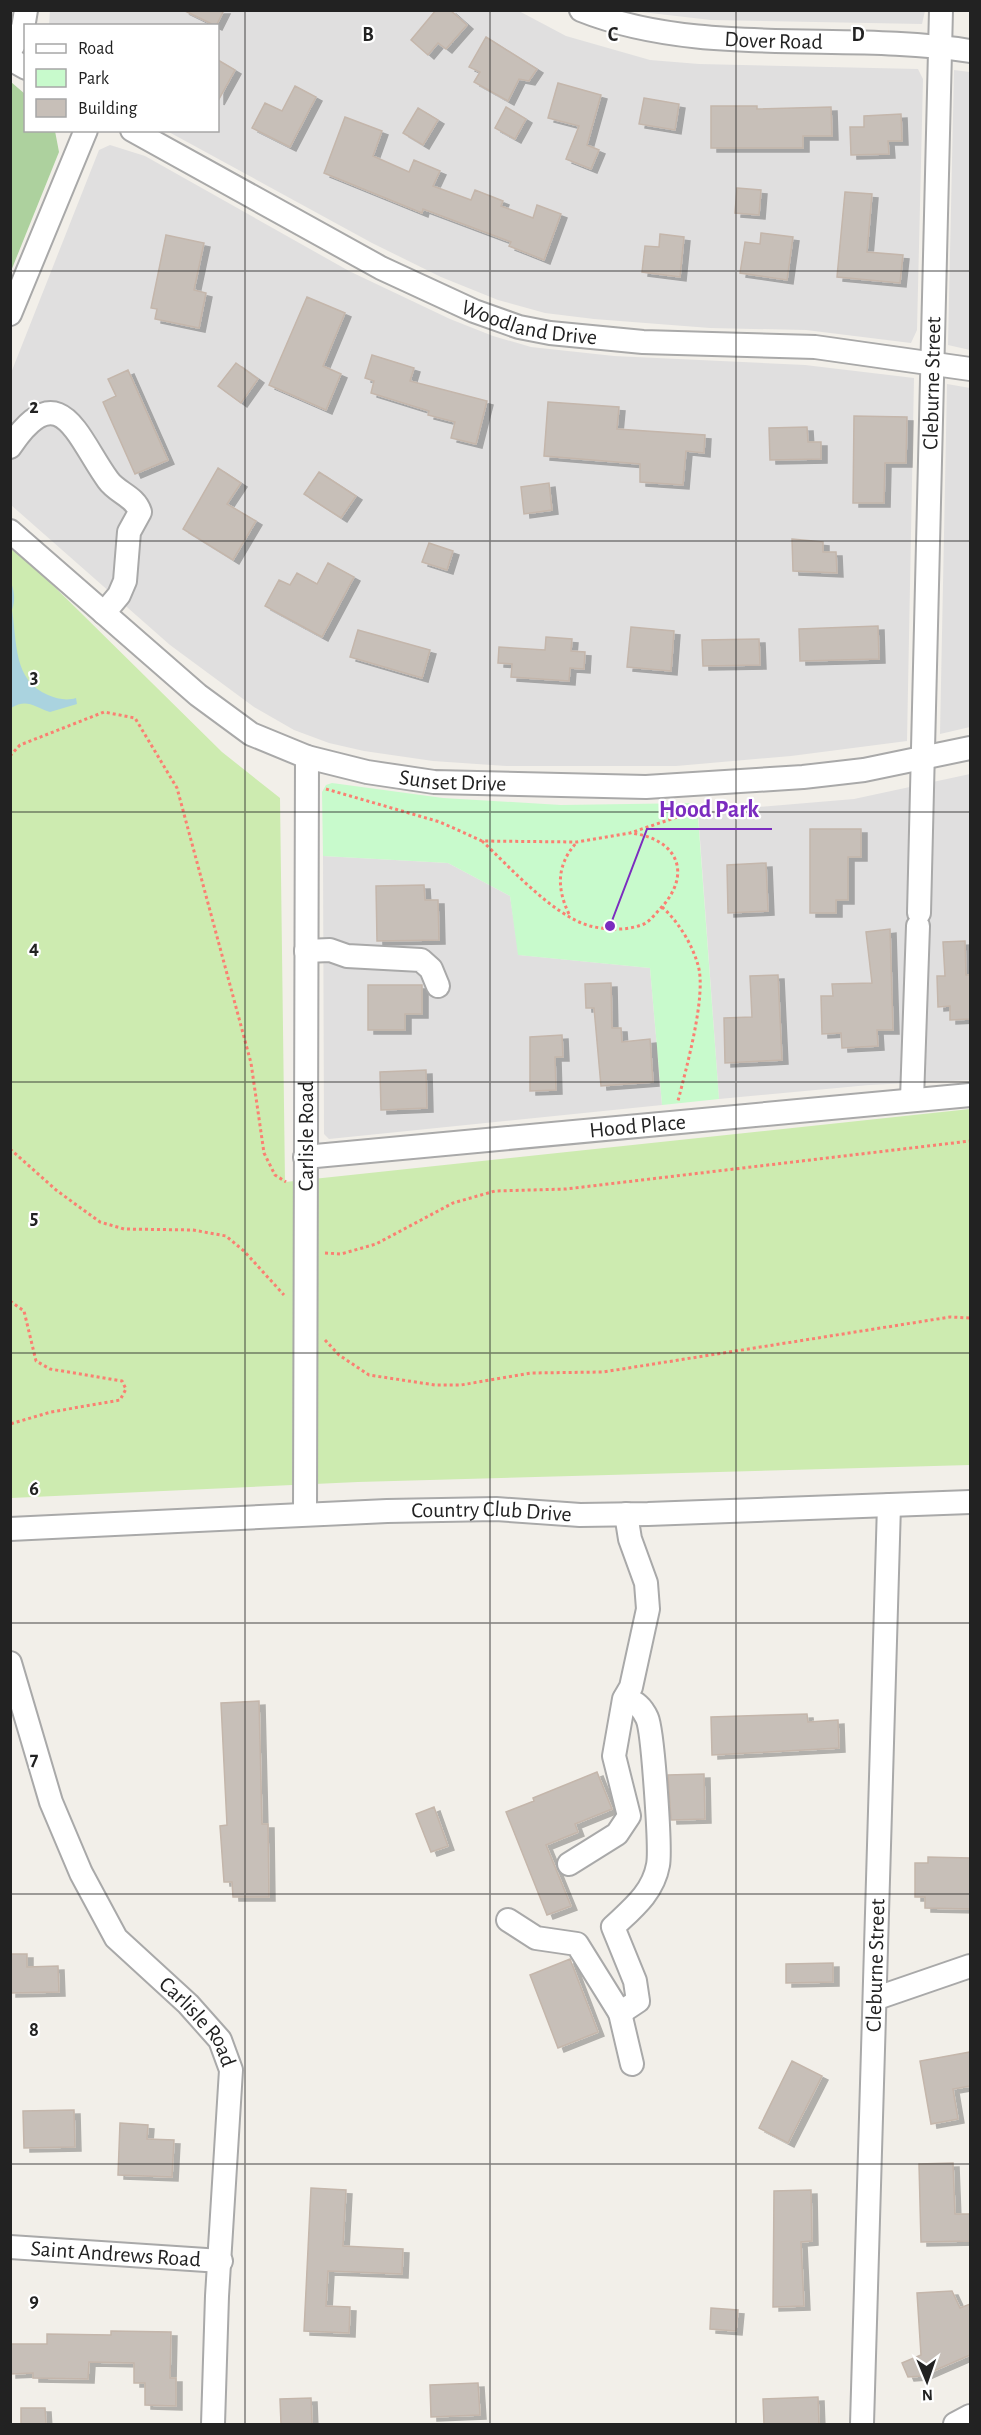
<svg xmlns="http://www.w3.org/2000/svg" width="981" height="2435" viewBox="0 0 981 2435" font-family="'Alegreya Sans',sans-serif">
	<style>
		.residential { fill: #e0dfdf }
		.grass { fill: #cdebb0 }
		.forest { fill: #add19e }
		.park { fill: #c8facc }
		.water { fill: #aad3df }
		.building { fill: #c7bfb8; stroke: #c4b6ab; stroke-width: 1.5; filter: url(#shadow) }
		.lines { fill: none; stroke-linecap: round; stroke-linejoin: round }
		.minor-casing { stroke: #a9a9a9; stroke-width: 26 }
		.path { stroke: #fa8072; stroke-width: 3; stroke-dasharray: 3 3; stroke-linecap: butt }
		.minor { stroke: #fff; stroke-width: 22 }
		.grid { fill: none; stroke: #222; stroke-width: 1.5; stroke-opacity: 0.55 }
		.labels { text-anchor: middle; dominant-baseline: central; stroke-width: 4.5; stroke-linejoin: round; paint-order: stroke }
		.street-label { font-size: 22px; fill: #222; stroke: #fff }
		.grid-label { font-size: 20px; text-anchor: middle; font-weight: bold; fill: #222; stroke: #fff; stroke-width: 4.5; stroke-linejoin: round; paint-order: stroke }
		.leader { fill: none; stroke: #7b2cbf; stroke-width: 2 }
		.callout-dot { fill: #7b2cbf; stroke: #fff; stroke-width: 2 }
		.callout-label { font-size: 24px; text-anchor: middle; font-weight: bold; fill: #7b2cbf; stroke: #fff; stroke-width: 4.5; stroke-linejoin: round; paint-order: stroke }
	</style>
	<defs>
		<filter id="shadow"><feDropShadow dx="6" dy="4" stdDeviation="0" flood-color="#0004"/></filter>
	</defs>
	<rect width="100%" height="100%" fill="#f2efe9"/>
	<path class="residential" d="M50 10H517L566 36 650 60 699 64 918 69 923 79 917 330 911 343 806 330 710 328 594 319 545 313 498 300 441 277 372 243 167 131 218 130V26H49Z
		M633 11 925 10V11L922 24 711 20Z
		M954 70 970 72V350L948 345Z
		M110 145 145 156 349 271 450 319 493 336 531 347 614 356 805 365 914 378 907 741 791 756 676 766H506L433 761 364 751 329 743 294 730 254 707 170 645 11 505V373L99 150Z
		M947 384 970 388V727L940 734Z
		M970 774V1080L869 1085 719 1099 698 812 854 799Z
		M323 856 448 863 510 896 519 955 650 968 662 1105 329 1139 324 1134Z"/>
	<path class="grass" d="M10 543 222 752 280 798 285 1182 970 1109V1465L358 1482 11 1498Z"/>
	<path class="forest" d="M11 82 25 94 26 130 55 131 59 152 11 271Z"/>
	<path class="park" d="M332 783 443 798 561 805 697 803 719 1099 662 1105 650 968 518 955 510 896 448 863 323 856 322 792 326 785Z"/>
	<path class="water" d="M10 580C14 589 16 600 12 610 17 641 13 681 48 695 57 699 67 701 76 698L77 704 50 712C34 707 27 698 11 708Z"/>
	<path class="building" d="M183 10H224L216 26Z
		M436 10H450L467 25 446 49 438 43 428 55 411 40Z
		M486 37 537 69 529 81 519 79 508 101 474 82 480 72 469 67Z
		M218 60 235 70 218 101Z
		M558 83 601 95 587 145 599 150 591 169 566 159 579 126 548 118Z
		M295 86 316 97 290 147 252 128 265 103 282 111Z
		M644 98 679 104 675 130 639 124Z
		M711 106H757V109L831 107 832 136H803V148H711Z
		M506 107 526 119 515 139 495 128Z
		M418 108 438 120 423 145 403 133Z
		M901 114 902 141H888L889 154 851 155 850 127H864V116Z
		M345 117 382 131 373 156 409 172 414 160 440 171 433 186 471 200 475 190 503 201 501 206 533 218 537 205 561 214 544 260 509 246 511 242 423 209 422 213 324 173Z
		M737 188 761 190 759 215 735 213Z
		M845 192 872 194 867 252 903 255 900 283 837 277Z
		M761 233 793 237 787 280 740 273 745 242 760 244Z
		M660 234 684 237 680 277 642 272 645 246 659 247Z
		M166 235 204 243 194 290 206 293 199 328 155 319 157 309 151 308Z
		M307 297 345 313 323 366 341 374 326 410 269 385Z
		M372 355 414 368 410 381 487 401 476 444 451 438 455 422 428 415 429 411 371 393 374 381 365 378Z
		M236 363 258 379 241 403 218 386Z
		M128 370 168 460 135 474 103 402 116 396 108 379Z
		M548 402 619 407 617 429 705 435 704 453 686 451 683 485 640 482V464L544 456Z
		M854 416 907 417 906 463H885L884 503H853Z
		M807 427 808 442H821V459L770 460 769 428Z
		M218 468 241 483 227 504 256 521 233 560 183 529Z
		M319 472 356 496 341 518 304 494Z
		M549 483 552 510 524 514 521 487Z
		M792 539 823 542V552H836L837 573 793 571Z
		M429 543 453 551 447 570 422 562Z
		M328 563 354 577 322 637 265 606 279 580 290 585 297 573 317 584Z
		M878 626 879 659 800 661 799 629Z
		M631 627 674 631 671 671 627 667Z
		M358 630 430 650 422 678 350 657Z
		M546 637 572 639 571 651 585 652 584 669 570 668 569 681 511 677 512 664 498 663 499 647 545 650Z
		M759 639 760 665 703 666 702 640Z
		M810 829H861V857H848V900H836V913H810Z
		M766 863 768 911 728 913 727 865Z
		M424 885 425 900H438L439 940 377 941 376 886Z
		M890 929 893 1030H877L878 1046 842 1048 841 1033 822 1034 821 996H833L832 984 872 983 866 932Z
		M965 941 966 975H970V1019L950 1020V1006L938 1007 937 976H945L943 942Z
		M778 975 782 1060 725 1063 724 1018 752 1017 750 976Z
		M611 983 612 1028H621L622 1042 650 1039 653 1082 601 1086 594 1008H586L585 984Z
		M368 985H422V1014H405V1030H368Z
		M562 1035 563 1057H555L556 1090 530 1091V1037Z
		M426 1070 427 1108 381 1110 380 1072Z
		M259 1701 262 1824H268L269 1897H233L232 1882H224L220 1826 227 1825 221 1703Z
		M807 1714 808 1722 838 1720 839 1748 712 1755 711 1717Z
		M597 1772 612 1809 575 1824 578 1832 546 1845 571 1906 547 1915 506 1812 534 1801 533 1798Z
		M704 1774 705 1819 671 1820 668 1775Z
		M434 1807 448 1846 431 1852 416 1814Z
		M928 1857 970 1858V1909L925 1908V1897H915V1863H928Z
		M10 1954H27V1967L58 1966 59 1992 10 1993Z
		M570 1959 598 2032 558 2048 530 1975Z
		M833 1963V1982L786 1983V1964Z
		M970 2052V2086L953 2089 958 2119 931 2124 920 2061Z
		M792 2061 822 2076 788 2143 759 2128Z
		M74 2110 75 2147 24 2148 23 2111Z
		M120 2123 148 2125 147 2139 174 2140 172 2177 118 2175Z
		M953 2163 955 2214H970V2241L921 2242 919 2164Z
		M311 2188 346 2190 343 2246 403 2249 402 2274 328 2271 326 2306 350 2307 349 2333 304 2331Z
		M811 2190 812 2241 801 2242 804 2306 773 2307 774 2191Z
		M952 2291 960 2308 970 2304V2355L922 2376 908 2377 902 2363 921 2355 917 2293Z
		M711 2308 738 2310 736 2331 710 2329Z
		M111 2331 171 2332 170 2378H176V2406L145 2405V2383H134V2363L89 2362 88 2379 33 2378V2373L10 2374V2344H47V2334L111 2335Z
		M478 2383 480 2415 431 2417 430 2385Z
		M818 2397 819 2424H764L763 2399Z
		M311 2398 312 2424H281L280 2399Z
		M21 2408H45L46 2424H21Z"/>
	<g class="lines">
		<g class="minor-casing">
			<g id="minor">
				<path id="s1" d="M581 10C701 58 846 31 970 51"/>
				<path d="M10 51 23 28 26 10"/>
				<path d="M10 59 26 68"/>
				<path id="s2" d="M132 130 381 268 474 311 519 327 550 333 643 342 815 347 970 369"/>
				<path d="M10 314 86 130"/>
				<path d="M10 447C60 372 78 439 108 480 117 493 135 496 140 512L129 532 125 581 119 595 104 613"/>
				<path id="s3" d="M10 531 198 695 251 734 307 757 367 772 434 782 646 787 803 777 864 770 970 748"/>
				<path id="s4" d="M919 913 941 10"/>
				<path d="M306 951 330 950 347 956 421 960 431 969 438 986"/>
				<path d="M912 1099 918 926"/>
				<path id="s5" d="M305 1157 970 1095"/>
				<path id="s6" d="M305 1514 307 757"/>
				<path id="s7" d="M10 1529 387 1511 496 1509 580 1515 648 1514 970 1502"/>
				<path id="s8" d="M10 1663 51 1802 81 1873 116 1938 188 2004 220 2040 231 2070 217 2296 213 2424"/>
				<path d="M569 1864 617 1834 629 1816 614 1756 624 1699 631 1687 648 1609 646 1583 630 1539 626 1514"/>
				<path d="M508 1920 536 1938 577 1944 620 2013 638 2001 635 1981 613 1927C632 1909 653 1893 658 1865 661 1850 653 1731 647 1718 642 1707 636 1702 625 1698"/>
				<path d="M877 1998 970 1966"/>
				<path d="M620 2013 632 2064"/>
				<path id="s9" d="M10 2247 221 2261"/>
				<path id="s10" d="M862 2424 889 1505"/>
				<path d="M955 2424 970 2416"/>
			</g>
		</g>
		<path class="path" d="M10 756 20 745 104 712 135 718 177 788 251 1063 264 1153 275 1175 286 1182
			M326 789 440 822 482 841 577 842 630 833 698 810
			M482 841C510 867 552 915 590 926 607 930 627 931 644 924 650 921 655 914 660 909 693 874 678 839 631 833
			M662 907C678 921 692 944 698 965 707 995 686 1069 678 1101
			M569 914C556 887 557 864 577 842
			M10 1149 56 1190 100 1222 124 1229 193 1230 226 1236 244 1251 284 1295
			M325 1253 341 1254 376 1244 453 1203 495 1191 566 1189 970 1141
			M10 1301 24 1311 36 1361 50 1369 122 1381 126 1389 120 1400 51 1412 10 1424
			M325 1340 339 1355 369 1375 435 1385H461L531 1373 603 1372 950 1317 970 1318"/>
		<use href="#minor" class="minor"/>
	</g>
	<path class="grid" d="M245 10V2424M490 10V2424M736 10V2424M10 271H970M10 541H970M10 812H970M10 1082H970M10 1353H970M10 1623H970M10 1894H970M10 2164H970"/>
	<g class="labels">
		<g class="street-label">
			<text stroke="none"><textPath href="#s1" startOffset="196">Dover Road</textPath></text>
			<text stroke="none"><textPath href="#s2" startOffset="444">Woodland Drive</textPath></text>
			<text stroke="none"><textPath href="#s4" startOffset="530">Cleburne Street</textPath></text>
			<text stroke="none"><textPath href="#s3" startOffset="524">Sunset Drive</textPath></text>
			<text stroke="none"><textPath href="#s5" startOffset="334">Hood Place</textPath></text>
			<text stroke="none"><textPath href="#s6" startOffset="378">Carlisle Road</textPath></text>
			<text stroke="none"><textPath href="#s7" startOffset="482">Country Club Drive</textPath></text>
			<text stroke="none"><textPath href="#s10" startOffset="459">Cleburne Street</textPath></text>
			<text stroke="none"><textPath href="#s8" startOffset="414">Carlisle Road</textPath></text>
			<text stroke="none"><textPath href="#s9" startOffset="106">Saint Andrews Road</textPath></text>
		</g>
	</g>
	<g class="grid-label">
		<text x="368" y="41">B</text>
		<text x="613" y="41">C</text>
		<text x="858" y="41">D</text>
		<text x="34" y="413">2</text>
		<text x="34" y="683">3</text>
		<text x="34" y="954">4</text>
		<text x="34" y="1224">5</text>
		<text x="34" y="1495">6</text>
		<text x="34" y="1765">7</text>
		<text x="34" y="2036">8</text>
		<text x="34" y="2307">9</text>
	</g>
	<path class="leader" d="M610 926L647 829H772"/>
	<circle class="callout-dot" cx="610" cy="926" r="6"/>
	<g class="callout-label">
		<text x="709" y="817">Hood Park</text>
	</g>
	<rect width="981" height="2435" fill="none" stroke="#222222" stroke-width="24"/>
	<rect x="24" y="24" width="195" height="108" fill="#ffffff" stroke="#a7a7a7" stroke-width="1.5"/>
	<rect x="36" y="44" width="30" height="9" fill="#ffffff" stroke="#a7a7a7" stroke-width="1.5"/>
	<text x="78" y="54" font-size="18" fill="#222222">Road</text>
	<rect x="36" y="69" width="30" height="18" fill="#c8facc" stroke="#a7a7a7" stroke-width="1.5"/>
	<text x="78" y="84" font-size="18" fill="#222222">Park</text>
	<rect x="36" y="99" width="30" height="18" fill="#c7bfb8" stroke="#a7a7a7" stroke-width="1.5"/>
	<text x="78" y="114" font-size="18" fill="#222222">Building</text>
	<g transform="translate(927 2381) rotate(178)" stroke="#ffffff" stroke-width="4.5" paint-order="stroke">
	<path d="M0-4.5L10 22L0 15L-10 22Z" fill="#222222"/>
	<text y="-9" font-size="16" font-weight="bold" text-anchor="middle" fill="#222222">N</text>
	</g>
</svg>
